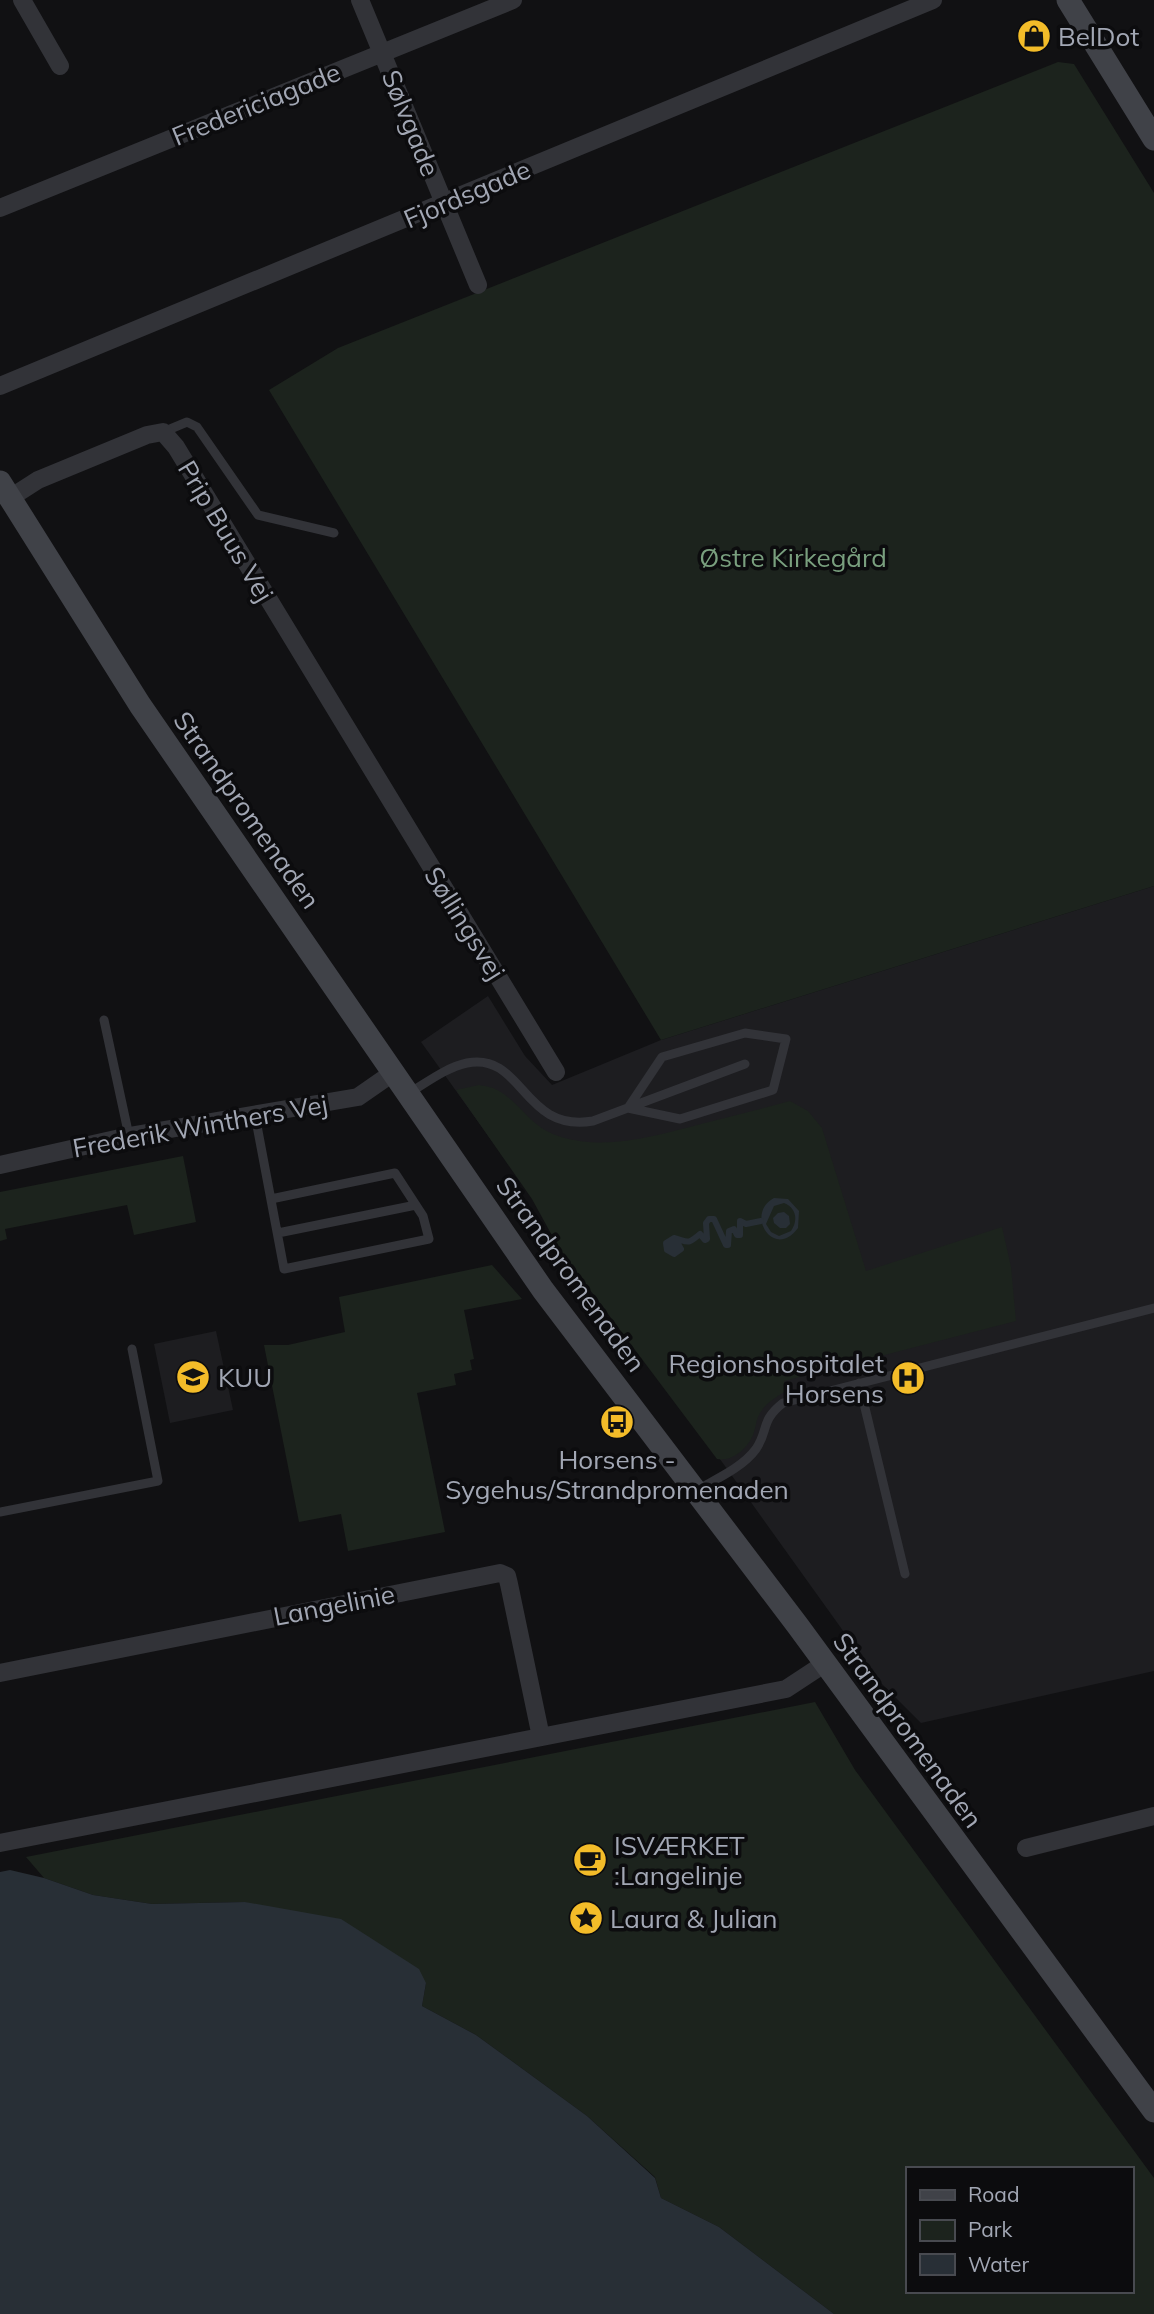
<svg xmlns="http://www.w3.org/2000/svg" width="1154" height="2314" viewBox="0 0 1154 2314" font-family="Mulish,sans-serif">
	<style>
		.built { fill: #1d1d20 }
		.green { fill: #1c231d; fill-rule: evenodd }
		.water { fill: #282f36; fill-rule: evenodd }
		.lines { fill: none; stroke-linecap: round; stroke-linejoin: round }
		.stream { stroke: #282f36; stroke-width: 6 }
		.lane { stroke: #323338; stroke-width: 9 }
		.street { stroke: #323338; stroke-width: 18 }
		.secondary { stroke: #404248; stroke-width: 23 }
		.labels { text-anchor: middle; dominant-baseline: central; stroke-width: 7; stroke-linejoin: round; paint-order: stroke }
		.poi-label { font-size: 26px; fill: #a2a7b4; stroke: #0c0c0e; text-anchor: start }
		.street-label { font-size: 26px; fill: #a2a7b4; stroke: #0c0c0e }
		.park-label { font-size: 26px; fill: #799f7e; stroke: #0c0c0e }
	</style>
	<rect width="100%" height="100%" fill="#111113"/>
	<path class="built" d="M1154 886V1671L921 1723 879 1681 421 1042 488 996 525 1056 552 1085 661 1040Z
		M216 1331 233 1410 170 1423 154 1344Z"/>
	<path class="green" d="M1058 62 1074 64 1154 193V886L661 1040 269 390 338 348Z
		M479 1085C485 1086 493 1087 499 1091 520 1103 530 1125 553 1134 601 1153 654 1136 701 1124 731 1116 761 1109 790 1101L808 1111 822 1128 866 1271 1002 1227 1011 1267 1016 1321 784 1381 786 1391C776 1397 766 1403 760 1413 756 1419 756 1428 753 1435 747 1449 732 1462 717 1459L560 1250 532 1199 456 1090Z
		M183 1156 196 1222 134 1235 127 1205 5 1229 7 1239 0 1241V1192Z
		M492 1265 522 1299 464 1310 474 1359 470 1360 472 1370 454 1374 456 1385 417 1393 445 1532 348 1551 341 1514 299 1522 264 1345H288L345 1332 339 1297Z
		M815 1702 855 1770 1154 2178V2314H834L719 2227 661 2198 655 2177 587 2116 476 2035 422 2006 426 1983 245 1902 152 1904 93 1895 44 1878 26 1857ZM907 2169H1131V2291H907Z"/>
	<path class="water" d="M774 1198 788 1199 799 1211 798 1228C774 1261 744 1214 774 1198ZM784 1203C797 1208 798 1221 791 1231L779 1236 771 1232 766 1224 774 1206Z
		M784 1212 789 1216 790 1224 786 1228H780L774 1223 773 1218 778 1213Z
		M10 1870 44 1878 93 1895 152 1904 245 1902 341 1919 419 1969 426 1983 422 2006 476 2035 587 2116 655 2178 661 2198 719 2227 834 2314H0V1872Z"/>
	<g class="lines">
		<path class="stream" d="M673 1247 675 1245 677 1248 672 1250 670 1243 677 1242 681 1249 674 1254 667 1250 666 1243 674 1238C689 1242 687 1245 700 1234L705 1240 707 1239 706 1223 709 1219H714L726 1245H728L729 1231 734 1229 737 1235H740V1221L746 1224 761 1221"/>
		<path class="lane" d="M163 432 187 422 197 427 258 515 334 533
			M104 1020 129 1136
			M745 1033 786 1039 773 1090 680 1119 628 1108 662 1057Z
			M409 1093C426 1083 447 1067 467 1063 524 1052 522 1133 593 1121L745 1064
			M255 1115 284 1269 429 1239 423 1216 395 1173 271 1199
			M278 1233 416 1205
			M859 1383 905 1574
			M697 1490C716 1479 742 1468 756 1449 769 1430 760 1421 783 1403L1154 1308
			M0 1512 158 1481 132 1349"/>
		<path class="street" d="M22 0 60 66
			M360 0 478 285
			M0 208 513 0
			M0 386 933 0
			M10 498 38 480 147 435 163 432 176 447 556 1072
			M0 1165 129 1136 358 1097 394 1072
			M0 1673 500 1573 507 1576 509 1584 541 1737
			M0 1843 786 1689 824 1664
			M1026 1848 1154 1816"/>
		<path class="secondary" d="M1068 0 1154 139
			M0 482 140 705 543 1290 798 1626 1154 2111"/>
	</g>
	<defs>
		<g id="shop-disc" transform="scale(1.75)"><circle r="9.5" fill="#f3bc29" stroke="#0c0c0e"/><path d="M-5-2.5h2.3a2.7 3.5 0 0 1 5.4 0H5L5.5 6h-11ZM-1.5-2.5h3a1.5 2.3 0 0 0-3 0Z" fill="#111"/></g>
		<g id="school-disc" transform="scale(1.75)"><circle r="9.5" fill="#f3bc29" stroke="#0c0c0e"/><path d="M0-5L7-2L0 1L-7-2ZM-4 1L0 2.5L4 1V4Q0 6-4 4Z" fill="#111"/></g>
		<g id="hospital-disc" transform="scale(1.75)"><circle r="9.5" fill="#f3bc29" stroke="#0c0c0e"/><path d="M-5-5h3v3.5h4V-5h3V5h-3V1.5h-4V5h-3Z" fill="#111"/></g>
		<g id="bus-disc" transform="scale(1.75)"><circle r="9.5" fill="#f3bc29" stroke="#0c0c0e"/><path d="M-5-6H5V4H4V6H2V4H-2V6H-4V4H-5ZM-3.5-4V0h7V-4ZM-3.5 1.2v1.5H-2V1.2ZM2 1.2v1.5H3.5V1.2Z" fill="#111"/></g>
		<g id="cafe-disc" transform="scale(1.75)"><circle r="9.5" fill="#f3bc29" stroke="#0c0c0e"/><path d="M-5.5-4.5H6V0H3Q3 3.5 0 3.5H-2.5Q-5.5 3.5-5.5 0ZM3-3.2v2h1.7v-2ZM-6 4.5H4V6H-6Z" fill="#111"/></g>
		<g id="sight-disc" transform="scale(1.75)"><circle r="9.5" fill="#f3bc29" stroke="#0c0c0e"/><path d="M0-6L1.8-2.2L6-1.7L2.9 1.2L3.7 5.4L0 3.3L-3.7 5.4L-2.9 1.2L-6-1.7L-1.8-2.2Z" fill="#111"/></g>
	</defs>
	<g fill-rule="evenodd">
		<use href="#shop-disc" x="1034" y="36"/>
		<use href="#school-disc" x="193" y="1377"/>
		<use href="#hospital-disc" x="908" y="1378"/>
		<use href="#bus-disc" x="617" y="1422"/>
		<use href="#cafe-disc" x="590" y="1860"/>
		<use href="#sight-disc" x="586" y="1918"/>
	</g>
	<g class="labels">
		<g class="poi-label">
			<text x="1058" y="36">BelDot</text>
			<text x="884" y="1363" text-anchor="end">Regionshospitalet<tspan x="884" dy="30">Horsens</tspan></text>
			<text x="218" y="1377">KUU</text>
			<text x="617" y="1459" text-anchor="middle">Horsens -<tspan x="617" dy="30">Sygehus/Strandpromenaden</tspan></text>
			<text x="614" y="1845">ISVÆRKET<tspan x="614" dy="30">:Langelinje</tspan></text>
			<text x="610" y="1918">Laura &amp; Julian</text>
		</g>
		<g class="street-label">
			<text transform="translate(256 104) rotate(-22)">Fredericiagade</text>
			<text transform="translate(411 123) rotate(68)">Sølvgade</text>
			<text transform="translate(467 194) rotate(-23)">Fjordsgade</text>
			<text transform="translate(226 531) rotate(59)">Prip Buus Vej</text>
			<text transform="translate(247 810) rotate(55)">Strandpromenaden</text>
			<text transform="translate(465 923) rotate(58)">Søllingsvej</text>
			<text transform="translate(200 1126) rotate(-10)">Frederik Winthers Vej</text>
			<text transform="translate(571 1274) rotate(54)">Strandpromenaden</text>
			<text transform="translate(334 1605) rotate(-11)">Langelinie</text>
			<text transform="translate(908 1730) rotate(54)">Strandpromenaden</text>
		</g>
		<g class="park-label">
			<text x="793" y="557">Østre Kirkegård</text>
		</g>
	</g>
	<rect x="906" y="2167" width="228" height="126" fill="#0c0c0e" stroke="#484a50" stroke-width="2"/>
	<rect x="920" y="2190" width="35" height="10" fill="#404248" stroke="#484a50" stroke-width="2"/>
	<text x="968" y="2202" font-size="21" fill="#a2a7b4">Road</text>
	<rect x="920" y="2220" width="35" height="21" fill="#1c231d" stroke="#484a50" stroke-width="2"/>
	<text x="968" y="2237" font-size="21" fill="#a2a7b4">Park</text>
	<rect x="920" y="2254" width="35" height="21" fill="#282f36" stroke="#484a50" stroke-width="2"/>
	<text x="968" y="2272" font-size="21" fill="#a2a7b4">Water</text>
</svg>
